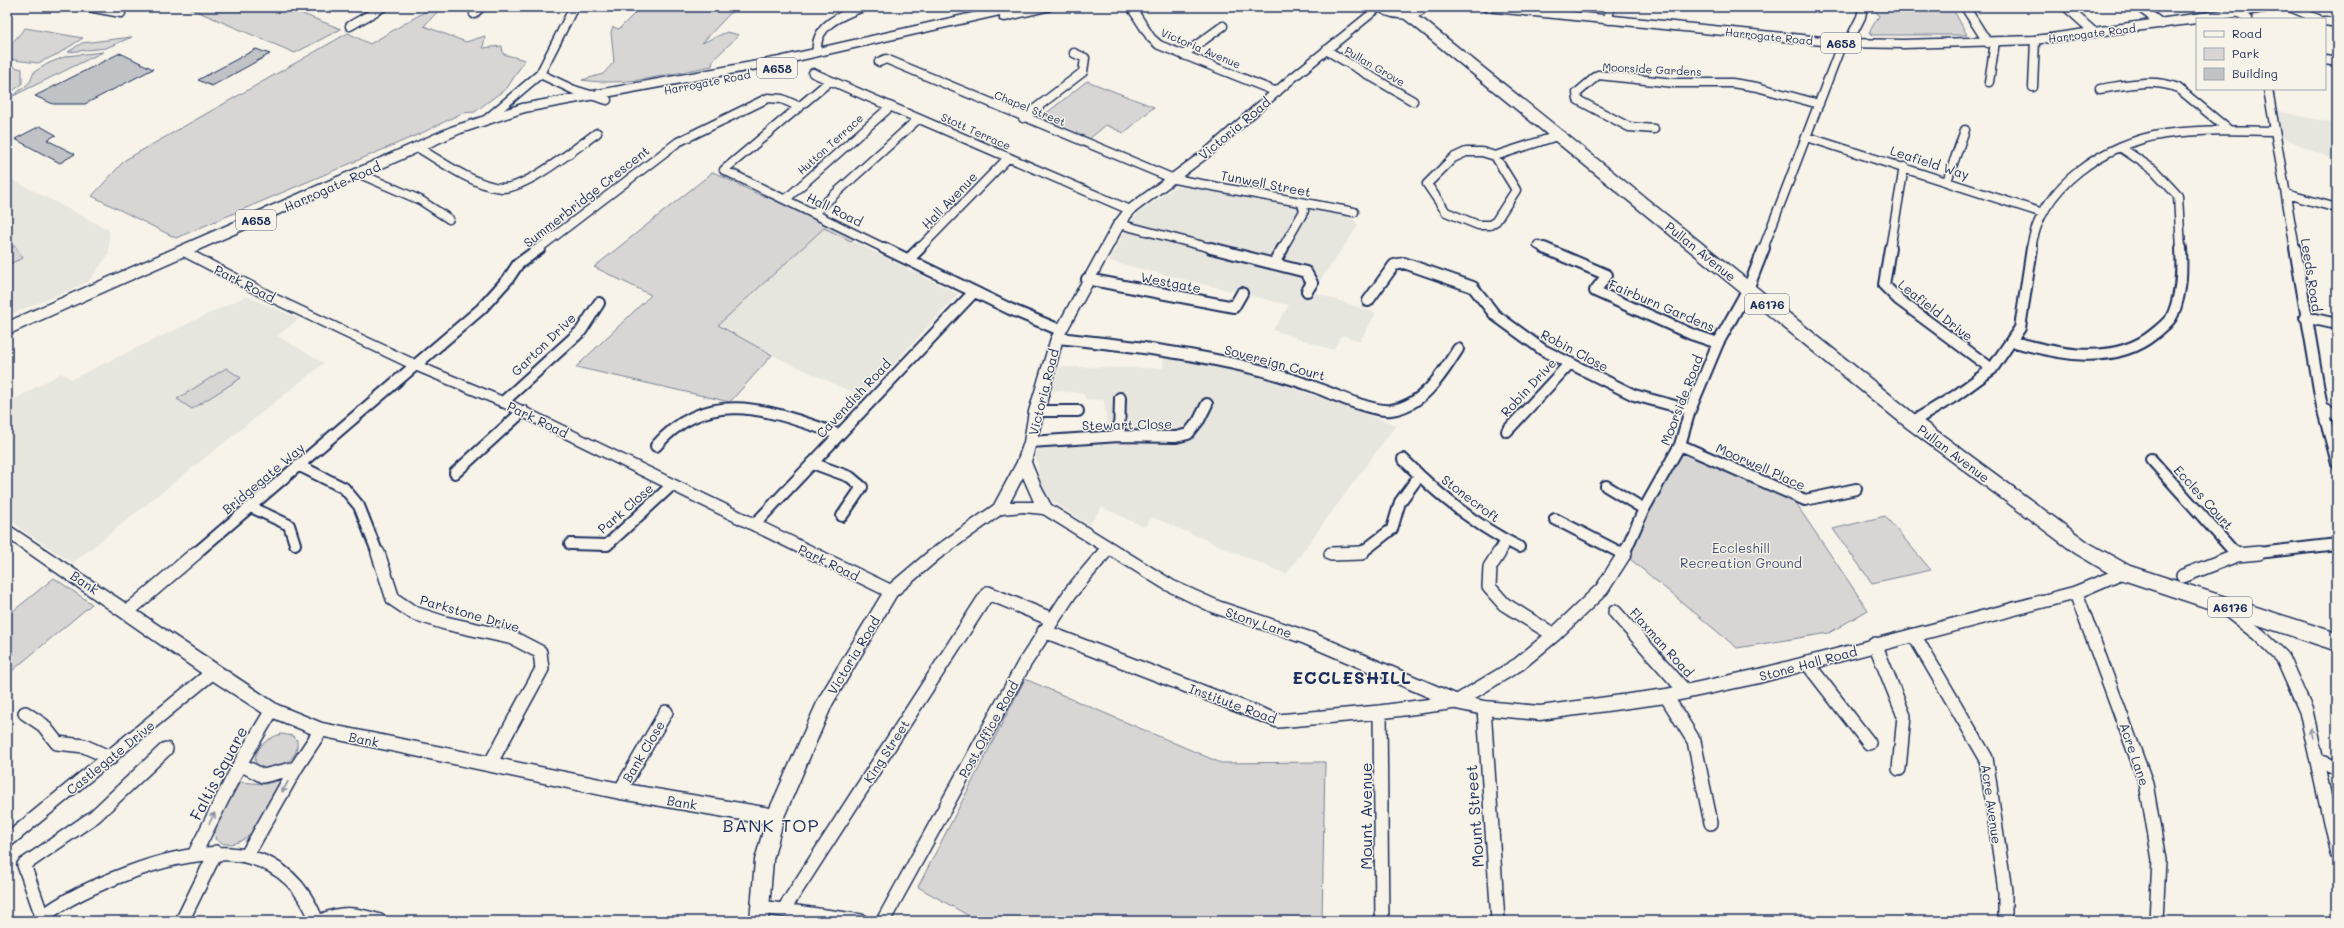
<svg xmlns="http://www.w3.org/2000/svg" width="2344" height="928" viewBox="0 0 2344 928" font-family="Mali,sans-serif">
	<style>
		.built { fill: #e6e5de }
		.green { fill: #d7d6d4; stroke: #798299 }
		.building { fill: #c0c3c5; stroke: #1b2f5e }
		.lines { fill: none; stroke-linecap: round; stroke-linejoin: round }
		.minor-far2-casing { stroke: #1b2f5e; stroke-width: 11 }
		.minor-far1-casing { stroke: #1b2f5e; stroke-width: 14 }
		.minor-casing { stroke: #1b2f5e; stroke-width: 16 }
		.tertiary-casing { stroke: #1b2f5e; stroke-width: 3 }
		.primary-casing { stroke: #1b2f5e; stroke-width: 3 }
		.trunk-casing { stroke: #1b2f5e; stroke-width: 3 }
		.minor-far2 { stroke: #f7f3e8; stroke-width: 8 }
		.minor-far1 { stroke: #f7f3e8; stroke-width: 10 }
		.minor { stroke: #f7f3e8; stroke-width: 13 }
		.tertiary { fill: #f7f3e8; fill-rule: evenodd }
		.primary { fill: #f7f3e8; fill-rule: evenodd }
		.trunk { fill: #f7f3e8; fill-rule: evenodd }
		.oneway { stroke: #8991a3 }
		.labels { text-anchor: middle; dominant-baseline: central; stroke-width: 3; stroke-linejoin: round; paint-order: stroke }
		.far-street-label { font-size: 11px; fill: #1b2f5e; stroke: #f7f3e8 }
		.shield { fill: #f7f3e8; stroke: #5d6a87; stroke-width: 1 }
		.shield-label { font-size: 12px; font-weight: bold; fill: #1b2f5e }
		.street-label { font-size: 13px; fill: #1b2f5e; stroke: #f7f3e8 }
		.park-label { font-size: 13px; fill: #415076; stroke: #f7f3e8 }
		.near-street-label { font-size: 16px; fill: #1b2f5e; stroke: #f7f3e8 }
		.district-label { font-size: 17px; font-weight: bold; letter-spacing: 1px; fill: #1b2f5e; stroke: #f7f3e8 }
		.near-quarter-label { font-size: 18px; letter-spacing: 1px; fill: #1b2f5e; stroke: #f7f3e8 }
	</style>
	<rect width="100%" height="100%" fill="#f7f3e8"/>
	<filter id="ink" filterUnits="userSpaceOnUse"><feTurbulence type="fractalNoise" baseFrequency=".025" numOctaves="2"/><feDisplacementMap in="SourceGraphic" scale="8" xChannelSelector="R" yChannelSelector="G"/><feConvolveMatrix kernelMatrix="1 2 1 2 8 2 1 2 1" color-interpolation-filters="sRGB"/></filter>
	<g filter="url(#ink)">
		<path class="built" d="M2278 111 2337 124V161L2281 137Z
			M713 172 764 197 958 294 863 397 772 355 730 402 576 367 651 295 594 267Z
			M7 177 109 230V254L88 282 7 316Z
			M1176 186 1298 205 1354 219 1358 226 1312 292 1376 313 1360 341 1342 335 1333 350 1273 330 1289 305 1109 261 1129 224 1137 214Z
			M246 296 299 319 277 336 324 363 73 563 22 530 7 515V404L61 373 72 379Z
			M1164 356 1257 375 1396 425 1286 574 1152 517 1144 527 1102 507 1089 525 1054 502 1043 489 1039 477 1036 455 1046 434 1094 432 1102 429 1107 424 1104 400 1086 399 1082 393 1049 390 1057 367 1163 368Z"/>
		<path class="green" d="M285 7 341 29 295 53 189 8Z
			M641 7H736L702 43 727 32 739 35 713 60 712 66C669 74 626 87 582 80L603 74 614 62 611 32 613 27 619 29Z
			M1873 7H1952L1967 35H1873L1869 32 1879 16Z
			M441 8 424 26 466 42 485 36 483 48 502 46 503 54 525 60 507 88 485 104 475 112 462 113 424 132 176 238 92 196 125 160 348 33 370 44 426 11Z
			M25 28 83 38 58 54 38 63 7 59V49Z
			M132 37 106 48 68 52 82 43Z
			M103 52 13 96 30 82 34 72 49 63 67 56Z
			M7 65 22 69V84L7 95Z
			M1087 81 1154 107 1124 133 1106 125 1088 140 1039 119Z
			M713 172 764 197 768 194 855 238 851 241 824 228 718 325 772 355 730 402 576 367 651 295 594 267Z
			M15 246 23 258 7 265V249Z
			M226 368 241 378 192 409 177 399Z
			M1680 445 1790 495 1868 610 1829 633 1737 648 1624 554Z
			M1885 516 1931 570 1872 583 1833 529Z
			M54 578 92 604 7 675V616Z
			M1025 679 1221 763 1325 762 1322 921H978L918 887Z
			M281 734 293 736 297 740C300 760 277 772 260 769L255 761C256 746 268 738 281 734Z
			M281 780 255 830C245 841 228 850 215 839L216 825 240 782 265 784Z"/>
		<path class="building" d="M256 49 270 54 212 86 198 80Z
			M120 53 153 69 85 104H53L35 96Z
			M40 126 56 135 47 140 75 154 60 163 15 139Z"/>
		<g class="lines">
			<g class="minor-far2-casing">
				<path id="minor-far2" d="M88 7 121 13
					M1131 7 1151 38 1159 45 1277 92
					M1609 7V20
					M1965 7 1988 43
					M2066 7 2095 33
					M2139 7 2162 24
					M2290 7 2318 19
					M2239 13 2248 19
					M474 14 481 7
					M2325 21 2337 23
					M350 26 383 7
					M1848 43 1861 17 1863 7
					M1326 50 1413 101
					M817 52C814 25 842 15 863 7
					M1183 55 1223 26
					M2325 60 2337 62
					M879 62 886 59 1174 179 1354 212
					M813 73 1130 210
					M540 74 574 90 607 100
					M830 81 724 170 886 249
					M1989 82 1995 42
					M2033 87 2035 40
					M2100 89C2126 85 2152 78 2178 88L2229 130
					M2268 89 2295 249
					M1023 118 1083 72 1085 58 1074 53
					M487 119 540 74 574 7
					M1654 129 1629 127 1578 100 1577 93 1598 75 1674 83H1732L1757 87 1819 104
					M1807 137 2043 213
					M2120 147 2154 170 2178 196 2181 249
					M419 148C440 161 477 187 502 188 526 189 577 147 597 133
					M1466 152H1482L1495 156 1516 190 1496 221 1490 225H1478L1446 212 1427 184 1453 158Z
					M1495 156 1557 136
					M360 174 420 200 449 219
					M1947 181 1965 130
					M2286 194 2337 208
					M786 199 890 107
					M814 213 918 119
					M1119 224 1215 249
					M1538 245 1546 249
					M538 249 678 142 768 98 782 99 800 107
					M919 249 1008 158
					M1282 249 1304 211 1302 204
					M1763 249 1842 43
					M1890 249 1904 167
					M2031 249C2040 186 2105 143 2165 134 2201 129 2238 130 2274 131"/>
			</g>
			<g class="minor-far1-casing">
				<path id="minor-far1" d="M884 248 1010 309 1060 330
					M1211 248 1306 272 1312 283 1307 291
					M1544 248 1607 275 1595 291 1691 334 1718 343
					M1890 248 1884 285 1899 300 1992 369
					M2295 248 2322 407 2337 463
					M909 259 920 248
					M1274 263 1283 248
					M1087 279 1234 307 1242 293
					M1368 301 1394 265 1404 263 1473 287 1495 315 1543 350 1634 395 1690 410
					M2305 317 2337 324
					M1057 338C1125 345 1194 353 1260 370 1278 375 1295 380 1312 386 1331 393 1371 412 1391 410 1423 406 1442 374 1458 349
					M2011 341C2057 354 2114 367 2154 334 2161 328 2170 322 2173 314 2182 293 2182 269 2181 248
					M503 402 581 331 599 303
					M2322 407 2337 415
					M1036 411H1078
					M1912 422 1955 396 1992 369 2020 328 2032 248
					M1507 431 1570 363
					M1119 436 1120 398
					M1031 442 1119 436 1176 437 1188 434 1199 420 1207 404
					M1680 445 1805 500 1856 489
					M656 446C709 384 773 412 838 434
					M1403 459C1437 494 1474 525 1519 547
					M2151 459 2236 554
					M812 463 850 477 862 487 842 516
					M300 466 344 488 359 506 378 554
					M455 473 523 411
					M1606 486 1644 509
					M251 507 289 525 295 544
					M1555 519 1623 554
					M754 525 974 292
					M570 544 607 545 672 485
					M195 554 481 309 508 279 518 264 540 248
					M1103 554 1108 548
					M1345 554 1361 553 1392 529 1400 502 1419 476
					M1498 554 1506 541
					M1624 554 1644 509 1680 445 1690 410 1718 343 1748 289 1764 248
					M2250 554 2337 544"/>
			</g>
			<g class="minor-casing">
				<path id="minor" d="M378 553 393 599 414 613 445 623 513 638 540 652 542 669 490 764
					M1499 553 1490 567 1489 587 1504 604 1554 635
					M1621 553 1624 554
					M2235 553 2237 555
					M1331 554 1362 553
					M2183 576 2237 555 2259 553
					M2076 593 2146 783 2159 860 2156 921
					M2226 609 2258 634 2282 657 2306 711 2337 854
					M127 612 196 553
					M1615 612 1686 692
					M1044 631 1278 721 1380 712 1456 702 1519 664 1554 635 1602 589 1625 553
					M1914 635 1986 758 2005 891V921
					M1875 644 1904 716 1899 769
					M1807 663 1869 743
					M1666 696 1694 741 1711 823
					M1484 708 1498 921
					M1380 712 1382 921
					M25 713 43 725 57 743 84 746 111 758
					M2318 761 2337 768
					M240 764 263 776 296 768
					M620 791 666 712
					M7 841 213 672
					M195 853 240 764 272 710
					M247 855 296 768 321 730
					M760 907 861 921
					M784 909 988 593 1051 619
					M42 916 24 865 95 816 166 749
					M37 921C64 899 96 885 128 873 200 846 283 835 317 921
					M182 921 216 852
					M321 921C343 911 358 914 380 921
					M883 921 1024 664 1071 592 1104 553"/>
			</g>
			<g class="tertiary-casing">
				<path id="tertiary" d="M1374 7H1385L1295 81 1212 154 1134 213 1124 226 1063 338 1031 462 1042 489 1051 505 1174 581 1221 602 1313 633 1458 695 1484 701 1540 706 1666 689 1759 669 2073 587 2124 566 2129 568 2131 572 2129 576 2076 599 1759 683 1666 703 1540 720 1484 715 1456 709 1302 643 1211 612 1164 589 1043 514 1023 512 1002 514 939 559 896 596 832 705 784 817 773 860 768 921H750L755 860 765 824 620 799 315 735 266 715 207 677 7 538V524L278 705 322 723 620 783 770 808 820 696 882 594 498 405 412 369 271 302 179 254 177 251 179 248H187L279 296 422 363 508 399 890 584 929 551 994 505 1017 462 1024 442 1029 411 1051 338 1113 224 1126 207 1204 150 1287 77ZM1023 477 1034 502H1010Z"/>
			</g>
			<g class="primary-casing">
				<path id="primary" d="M1404 10 1424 20 1918 417 2089 543 2130 566 2337 633V651L2117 578 2075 553 1906 427 1414 26 1398 14 1399 11Z"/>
			</g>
			<g class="trunk-casing">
				<path id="trunk" d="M999 7H1024L1023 9 1053 7 1051 10 1005 21 1000 20V15L779 65 525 112 461 133 7 335V322L451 127 522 104 779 57Z
					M1375 7C1387 7 1401 11 1412 10L1413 7H1427V10C1417 23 1384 20 1375 7Z
					M1478 7H1525L1842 39 1904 40 2035 36 2245 7H2277L2270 11 2222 19H2197V23L2035 44 1904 48 1842 47 1485 11Z"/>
			</g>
			<use href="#minor-far2" class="minor-far2"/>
			<use href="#minor-far1" class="minor-far1"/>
			<use href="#minor" class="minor"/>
			<use href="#tertiary" class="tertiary"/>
			<use href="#primary" class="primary"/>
			<use href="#trunk" class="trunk"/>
		</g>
		<defs><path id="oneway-shaft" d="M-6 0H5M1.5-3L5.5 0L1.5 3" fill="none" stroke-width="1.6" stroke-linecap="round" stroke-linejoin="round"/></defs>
		<g class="oneway">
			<use href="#oneway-shaft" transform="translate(2312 734) rotate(-104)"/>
			<use href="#oneway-shaft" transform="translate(285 787) rotate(119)"/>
			<use href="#oneway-shaft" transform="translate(212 818) rotate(-63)"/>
		</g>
	</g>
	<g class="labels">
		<g class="far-street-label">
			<text transform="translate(2092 33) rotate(-7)">Harrogate Road</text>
			<text transform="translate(1769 36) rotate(6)">Harrogate Road</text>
			<text transform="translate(1201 48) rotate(23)">Victoria Avenue</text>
			<text transform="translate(1375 66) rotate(30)">Pullan Grove</text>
			<text transform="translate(1652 69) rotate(3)">Moorside Gardens</text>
			<text transform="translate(707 82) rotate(-11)">Harrogate Road</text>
			<text transform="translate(1030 108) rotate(22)">Chapel Street</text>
			<text transform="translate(976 131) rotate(24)">Stott Terrace</text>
			<text transform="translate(830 144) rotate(-42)">Hutton Terrace</text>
		</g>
		<g class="shield">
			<rect x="1821" y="33" width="40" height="20" rx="3"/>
			<rect x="757" y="58" width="40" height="20" rx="3"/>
			<rect x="236" y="210" width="40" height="20" rx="3"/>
			<rect x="1745" y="294" width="44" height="20" rx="3"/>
			<rect x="2208" y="597" width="44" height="20" rx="3"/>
		</g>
		<g class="shield-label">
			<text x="1841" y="43">A658</text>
			<text x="777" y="68">A658</text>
			<text x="256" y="220">A658</text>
			<text x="1767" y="304">A6176</text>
			<text x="2230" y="607">A6176</text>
		</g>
		<g class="street-label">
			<text transform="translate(1234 128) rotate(-40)">Victoria Road</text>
			<text transform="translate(1930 162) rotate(18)">Leafield Way</text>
			<text transform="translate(1266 183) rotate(11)">Tunwell Street</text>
			<text transform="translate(332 186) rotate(-24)">Harrogate Road</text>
			<text transform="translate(586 196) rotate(-38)">Summerbridge Crescent</text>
			<text transform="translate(949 200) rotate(-46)">Hall Avenue</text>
			<text transform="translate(835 209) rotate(26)">Hall Road</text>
			<text transform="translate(1701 251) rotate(39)">Pullan Avenue</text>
			<text transform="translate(2312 275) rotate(81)">Leeds Road</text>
			<text transform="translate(1171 282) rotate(11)">Westgate</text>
			<text transform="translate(245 283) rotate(27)">Park Road</text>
			<text transform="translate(1662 305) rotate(23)">Fairburn Gardens</text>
			<text transform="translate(1936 310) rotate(38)">Leafield Drive</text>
			<text transform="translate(543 344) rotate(-44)">Garton Drive</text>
			<text transform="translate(1575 350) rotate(28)">Robin Close</text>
			<text transform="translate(1275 362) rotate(15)">Sovereign Court</text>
			<text transform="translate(1528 387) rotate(-47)">Robin Drive</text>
			<text transform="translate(1043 392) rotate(-76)">Victoria Road</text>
			<text transform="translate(853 398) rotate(-47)">Cavendish Road</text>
			<text transform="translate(1681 400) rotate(-69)">Moorside Road</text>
			<text transform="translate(538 419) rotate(26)">Park Road</text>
			<text transform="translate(1127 424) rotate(-1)">Stewart Close</text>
			<text transform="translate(1954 453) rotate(37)">Pullan Avenue</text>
			<text transform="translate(1761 466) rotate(24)">Moorwell Place</text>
			<text transform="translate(263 478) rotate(-40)">Bridgegate Way</text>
			<text transform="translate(2204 497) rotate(48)">Eccles Court</text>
			<text transform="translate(1471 498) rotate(37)">Stonecroft</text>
			<text transform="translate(625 508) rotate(-41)">Park Close</text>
			<text transform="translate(829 562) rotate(26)">Park Road</text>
			<text transform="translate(85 582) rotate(34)">Bank</text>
			<text transform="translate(470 613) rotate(16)">Parkstone Drive</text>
			<text transform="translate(1259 622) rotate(19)">Stony Lane</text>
			<text transform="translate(1662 642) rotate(48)">Flaxman Road</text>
			<text transform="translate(853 655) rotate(-59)">Victoria Road</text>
			<text transform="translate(1808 663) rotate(-15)">Stone Hall Road</text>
			<text transform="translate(1233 703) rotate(20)">Institute Road</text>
			<text transform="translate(988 729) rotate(-61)">Post Office Road</text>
			<text transform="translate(364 739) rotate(12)">Bank</text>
			<text transform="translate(643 751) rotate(-59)">Bank Close</text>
			<text transform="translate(886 751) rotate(-57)">King Street</text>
			<text transform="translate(2135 754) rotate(71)">Acre Lane</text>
			<text transform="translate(110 757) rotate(-39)">Castlegate Drive</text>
			<text transform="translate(682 802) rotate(10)">Bank</text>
			<text transform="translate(1992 804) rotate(82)">Acre Avenue</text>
		</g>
		<g class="park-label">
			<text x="1741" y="547">Eccleshill<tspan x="1741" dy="15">Recreation Ground</tspan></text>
		</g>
		<g class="near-street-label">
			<text transform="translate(218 773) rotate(-62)">Faltis Square</text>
			<text transform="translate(1365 816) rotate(-90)">Mount Avenue</text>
			<text transform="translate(1474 816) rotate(-94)">Mount Street</text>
		</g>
		<g class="district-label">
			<text x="1352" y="677">ECCLESHILL</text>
		</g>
		<g class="near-quarter-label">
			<text x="771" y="825">BANK TOP</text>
		</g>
	</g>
	<rect width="2344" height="928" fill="none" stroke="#f7f3e8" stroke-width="24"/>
	<rect x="12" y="12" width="2320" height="904" fill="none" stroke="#1b2f5e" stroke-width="1.5" filter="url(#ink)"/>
	<rect x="2196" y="18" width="130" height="72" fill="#f7f3e8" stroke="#9fa5b1"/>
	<rect x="2204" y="31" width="20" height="6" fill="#f7f3e8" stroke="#9fa5b1"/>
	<text x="2232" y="38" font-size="12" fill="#1b2f5e">Road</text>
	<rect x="2204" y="48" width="20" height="12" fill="#d7d6d4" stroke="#9fa5b1"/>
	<text x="2232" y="58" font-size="12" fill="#1b2f5e">Park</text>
	<rect x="2204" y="68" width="20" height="12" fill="#c0c3c5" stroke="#9fa5b1"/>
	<text x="2232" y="78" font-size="12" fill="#1b2f5e">Building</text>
</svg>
